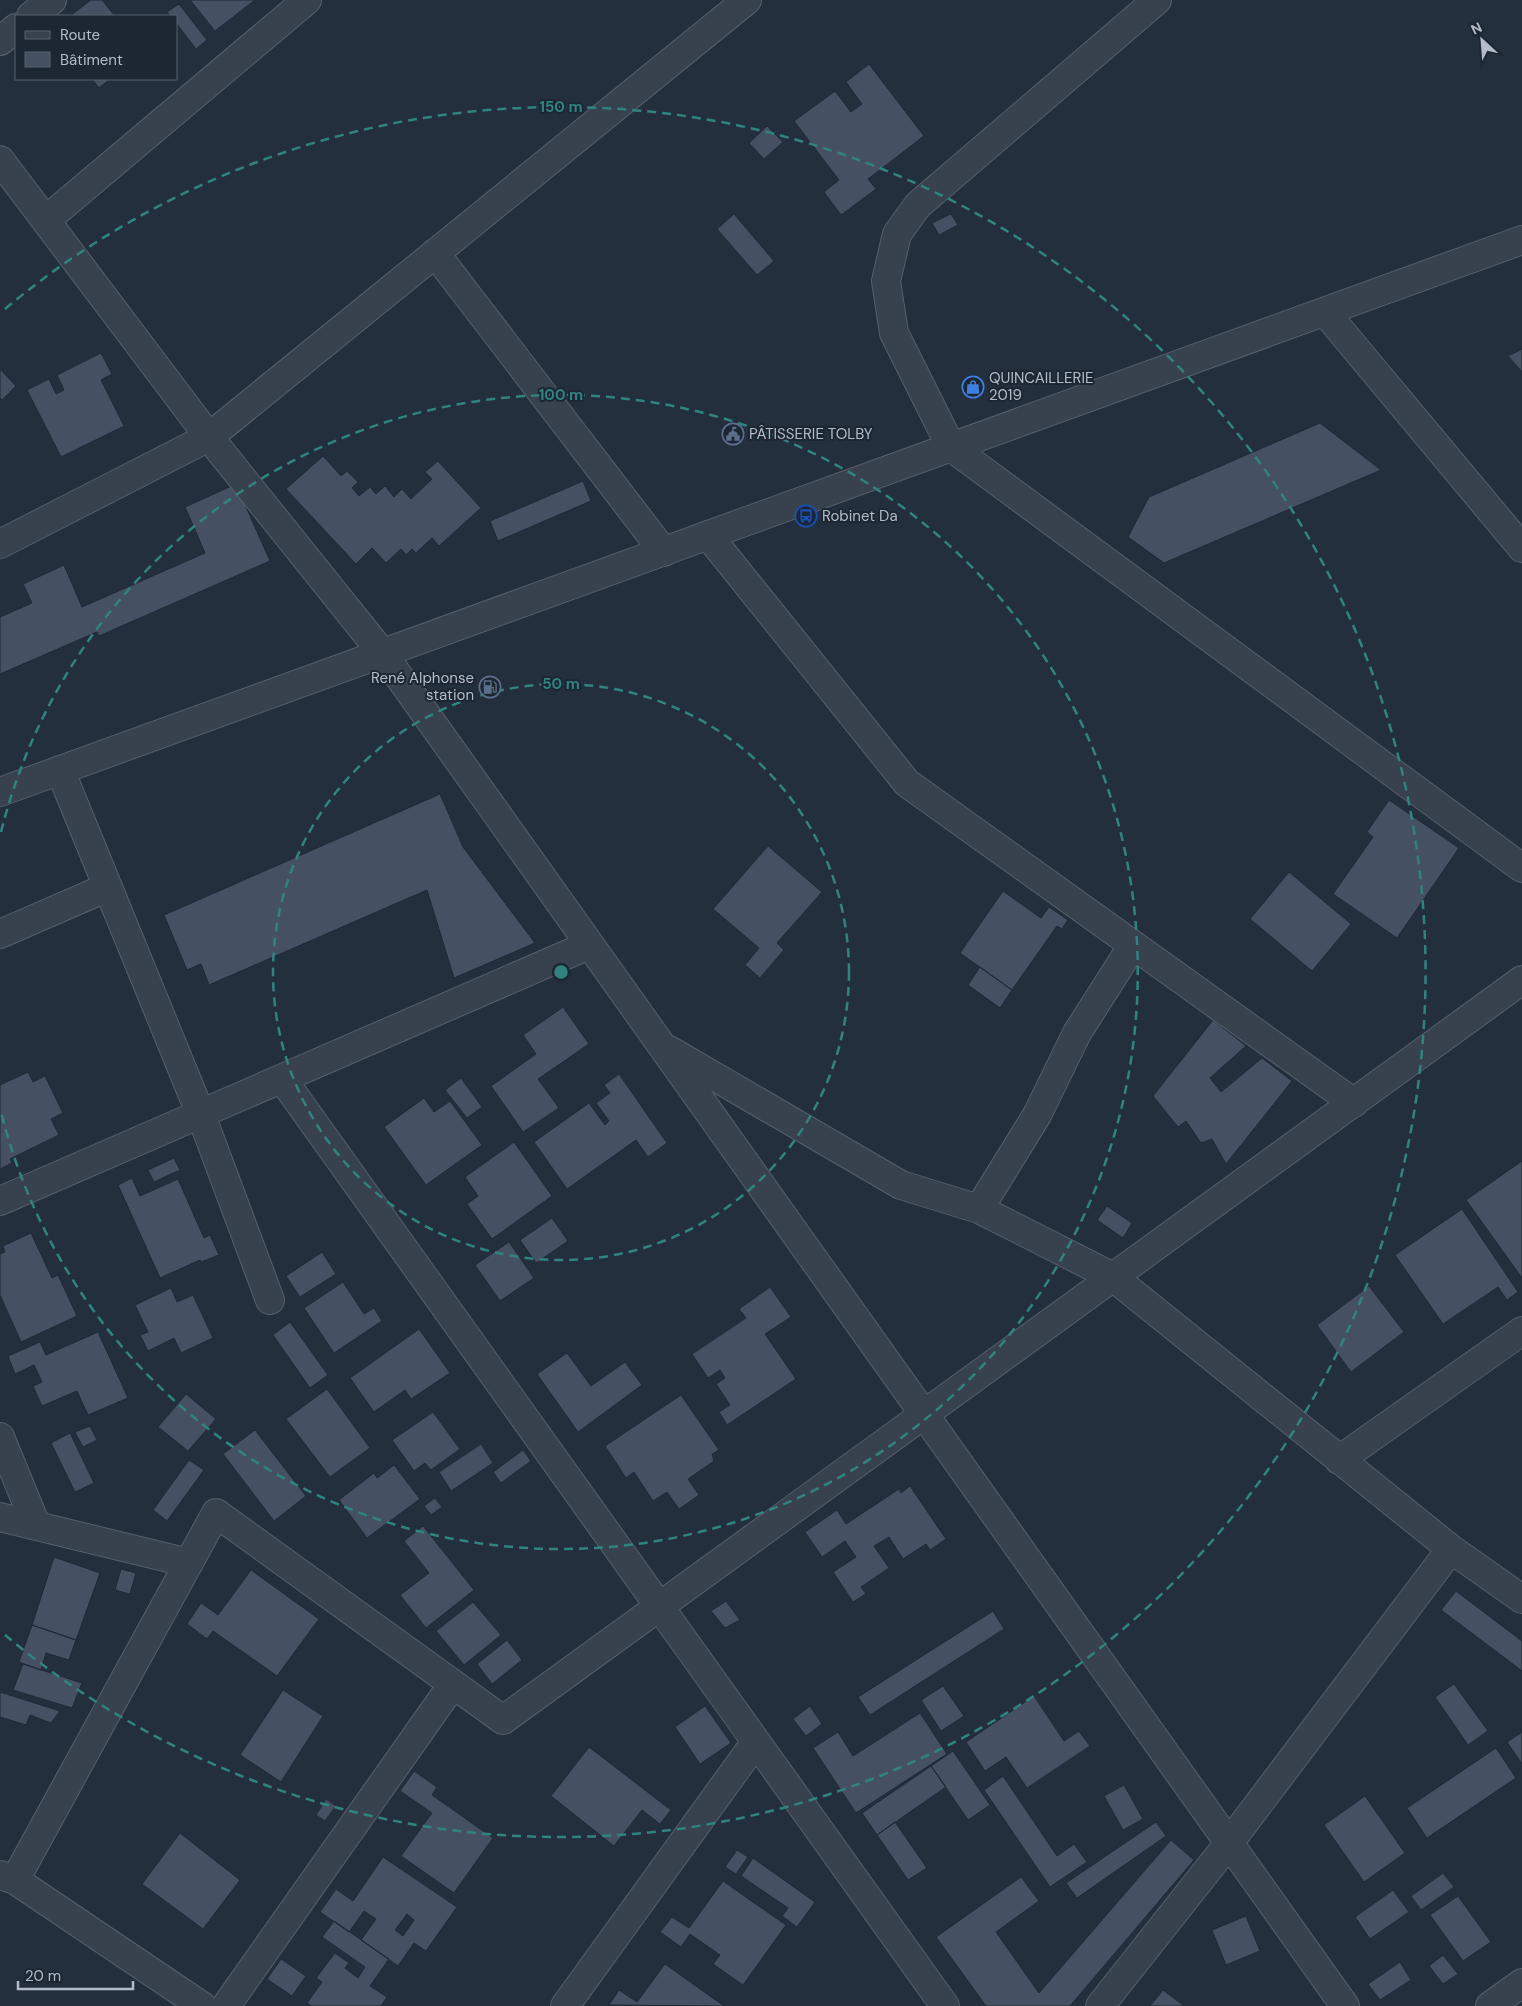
<svg xmlns="http://www.w3.org/2000/svg" width="1522" height="2006" viewBox="0 0 1522 2006" font-family="'DM Sans',sans-serif">
	<style>
		.building { fill: #455162; stroke: #1f2835; fill-rule: evenodd }
		.lines { fill: none; stroke-linecap: round; stroke-linejoin: round }
		.minor-casing { stroke: #565f6c; stroke-width: 30 }
		.tertiary-casing { stroke: #565f6c; stroke-width: 30 }
		.minor { stroke: #38414e; stroke-width: 28 }
		.tertiary { stroke: #38414e; stroke-width: 28 }
		.ring { fill: none; stroke: #308480; stroke-width: 2.5; stroke-dasharray: 9 6 }
		.labels { text-anchor: middle; dominant-baseline: central; stroke-width: 4; stroke-linejoin: round; paint-order: stroke }
		.poi-label { font-size: 15px; fill: #b4bcc9; stroke: #1d2633; text-anchor: start }
		.centre { fill: #308480; stroke: #1d2633; stroke-width: 2.5 }
		.ring-label { font-size: 15px; text-anchor: middle; font-weight: bold; fill: #308480; stroke: #1d2633; stroke-width: 4; stroke-linejoin: round; paint-order: stroke }
	</style>
	<rect width="100%" height="100%" fill="#242f3e"/>
	<path class="building" d="M91 0H102L115 16H70Z
		M190 0H255L215 31Z
		M179 4 207 40 196 49 176 23V16H171L167 12Z
		M869 64 924 136 868 179 876 189 841 215 824 192 839 180 794 121 835 91 851 112 862 104 846 82Z
		M92 79H110L99 88Z
		M767 126 783 142 764 159 749 143Z
		M734 214 774 261 757 275 717 229Z
		M951 214 958 225 939 235 932 223Z
		M1522 349V372L1508 356Z
		M101 353 112 374 101 380 124 426 61 457 27 390 49 379 56 394 64 390 57 375Z
		M0 369 16 386 2 400 0 398Z
		M1320 423 1381 470 1164 563 1128 537 1149 497Z
		M323 456 341 476 347 471 358 482 352 488 359 496 370 487 376 494 385 486 394 497 402 489 411 499 432 479 425 472 438 461 481 508 439 546 432 538 416 553 412 549 406 555 401 549 386 563 372 548 356 564 286 489Z
		M583 481 591 501 498 541 490 521Z
		M236 484 270 561 99 636 97 632 0 674V617L32 603 23 584 64 565 82 607 205 553 185 507Z
		M440 794 463 847 535 943 454 978 427 890 209 985 201 964 187 970 164 915Z
		M1389 800 1459 848 1397 938 1333 894 1373 837 1367 832Z
		M768 846 822 892 777 943 784 950 760 978 745 965 759 948 713 909Z
		M1289 872 1351 924 1312 971 1250 919Z
		M1003 891 1041 918 1049 907 1068 920 1062 929 1057 926 1012 990 960 953Z
		M980 967 1012 990 1000 1008 968 985Z
		M563 1007 589 1044 538 1079 559 1108 523 1132 491 1086 536 1054 523 1035Z
		M1213 1020 1246 1046 1210 1078 1221 1092 1262 1058 1292 1081 1226 1164 1212 1139 1201 1143 1186 1121 1178 1127 1153 1096Z
		M28 1072 33 1082 45 1076 63 1113 51 1119 59 1135 10 1159 12 1163 0 1169V1085Z
		M619 1074 667 1143 648 1157 636 1140 567 1189 534 1142 589 1103 605 1125 609 1121 596 1103 610 1093 604 1085Z
		M461 1078 482 1107 467 1118 445 1090Z
		M424 1098 434 1112 450 1101 482 1145 426 1185 384 1127Z
		M514 1142 552 1196 492 1239 467 1204 478 1196 465 1177Z
		M174 1158 180 1170 154 1182 148 1170Z
		M1522 1161V1278L1466 1200Z
		M132 1178 140 1196 178 1179 204 1238 210 1235 219 1255 201 1262 200 1260 160 1278 118 1185Z
		M1107 1206 1132 1223 1123 1238 1097 1220Z
		M1462 1209 1518 1292 1507 1300 1498 1287 1443 1324 1395 1255Z
		M552 1218 568 1241 536 1263 520 1240Z
		M31 1233 52 1278 58 1275 77 1316 21 1342 0 1295V1254L5 1252 3 1246Z
		M509 1242 534 1278 500 1301 475 1265Z
		M322 1252 336 1274 300 1297 286 1276Z
		M343 1282 364 1314 374 1308 382 1321 334 1353 304 1308Z
		M1369 1286 1404 1332 1351 1372 1317 1325Z
		M770 1287 791 1317 765 1334 796 1379 727 1425 719 1412 730 1405 716 1384 725 1378 720 1370 708 1378 692 1354 746 1318 739 1309Z
		M171 1288 177 1302 193 1295 213 1338 181 1353 174 1338 148 1351 140 1335 148 1332 135 1305Z
		M290 1322 328 1375 310 1388 273 1335Z
		M419 1329 450 1373 411 1399 405 1390 374 1412 350 1378Z
		M98 1332 128 1398 88 1415 77 1391 42 1406 33 1386 42 1382 34 1365 15 1374 8 1356 40 1342 46 1355Z
		M567 1353 591 1386 625 1362 642 1385 578 1432 537 1374Z
		M327 1389 370 1448 330 1477 286 1419Z
		M186 1394 216 1419 188 1451 158 1427Z
		M681 1395 719 1450 712 1454 714 1461 688 1479 699 1495 679 1509 667 1492 653 1501 634 1472 626 1478 605 1446Z
		M433 1412 460 1449 431 1470 425 1463 414 1471 392 1440Z
		M90 1426 97 1440 83 1447 75 1432Z
		M255 1430 306 1496 274 1521 223 1454Z
		M70 1433 94 1483 75 1492 51 1443Z
		M481 1444 493 1463 451 1491 439 1472Z
		M523 1450 531 1461 501 1483 493 1472Z
		M189 1460 204 1470 167 1521 153 1510Z
		M394 1465 420 1499 367 1538 339 1500 374 1473 377 1478Z
		M910 1486 946 1539 930 1550 926 1544 903 1559 889 1537 874 1546 889 1568 861 1587 866 1594 853 1602 833 1572 856 1557 845 1541 822 1557 805 1532 837 1510 846 1524 899 1489 901 1493Z
		M435 1498 442 1507 431 1515 424 1506Z
		M423 1526 474 1590 426 1628 400 1595 429 1573 404 1541Z
		M54 1557 100 1573 76 1640 32 1625Z
		M121 1569 136 1573 130 1594 115 1590Z
		M251 1570 319 1619 277 1676 213 1631 207 1639 187 1624 201 1603 218 1615Z
		M1456 1591 1522 1641V1671L1441 1610Z
		M726 1601 740 1620 725 1628 711 1611Z
		M473 1602 501 1635 464 1665 436 1631Z
		M993 1611 1004 1629 870 1715 858 1697Z
		M32 1625 76 1640 69 1660 46 1653 41 1670 19 1662Z
		M507 1640 522 1660 492 1684 477 1664Z
		M23 1664 82 1683 72 1708 13 1690Z
		M1454 1684 1488 1731 1468 1745 1435 1697Z
		M943 1686 964 1716 941 1731 921 1700Z
		M283 1690 323 1716 281 1782 240 1755Z
		M0 1692 60 1711 51 1723 30 1715 26 1725 0 1717Z
		M1034 1696 1064 1741 1079 1731 1090 1746 1027 1788 1006 1757 985 1771 966 1742Z
		M705 1706 731 1743 700 1764 675 1727Z
		M810 1706 822 1724 806 1736 793 1719Z
		M920 1713 947 1754 856 1813 813 1748 838 1732 853 1756Z
		M1522 1732V1764L1507 1742Z
		M589 1747 671 1810 660 1824 642 1810 614 1846 551 1796Z
		M1496 1748 1516 1778 1427 1838 1407 1808Z
		M953 1751 990 1805 968 1820 931 1766Z
		M931 1766 946 1787 877 1835 862 1813Z
		M414 1771 437 1787 432 1795 493 1838 454 1893 401 1856 432 1813 400 1791Z
		M1003 1776 1057 1856 1074 1844 1087 1862 1050 1887 984 1790Z
		M1124 1785 1143 1819 1123 1830 1104 1796Z
		M1365 1796 1405 1853 1364 1882 1324 1825Z
		M326 1799 336 1806 325 1821 316 1815Z
		M895 1822 927 1868 908 1880 877 1835Z
		M1156 1822 1166 1836 1077 1898 1066 1883Z
		M180 1833 240 1880 203 1929 142 1884Z
		M1171 1840 1194 1860 1070 2006H986L936 1937 1021 1877 1039 1901 996 1932 1039 1993Z
		M737 1850 748 1857 736 1874 725 1867Z
		M383 1857 457 1907 426 1951 414 1943 398 1966 361 1940 376 1919 364 1911 349 1932 320 1912 336 1889 353 1901ZM407 1914 414 1920 403 1936 395 1930Z
		M753 1858 815 1902 797 1927 782 1916 788 1908 741 1876Z
		M1443 1873 1454 1887 1421 1910 1411 1896Z
		M723 1881 786 1925 743 1985 713 1964 720 1955 690 1934 681 1947 660 1932 672 1917 689 1928Z
		M1393 1890 1409 1912 1370 1939 1355 1917Z
		M1458 1896 1491 1942 1463 1961 1430 1915Z
		M1246 1916 1260 1951 1226 1965 1212 1930Z
		M334 1921 389 1959 370 1986 387 1997 381 2006H311L307 2003 322 1982 316 1978 335 1953 349 1963 345 1968 358 1978 365 1967 322 1937Z
		M1443 1955 1458 1974 1443 1984 1429 1966Z
		M281 1959 306 1976 292 1996 267 1979Z
		M1400 1962 1411 1980 1380 2000 1368 1984Z
		M665 1964 724 2006 609 2005 619 1990 637 2002Z
		M1163 1990 1183 2005 1182 2006H1150Z"/>
	<g class="lines">
		<g class="minor-casing">
			<path id="minor" d="M1157 0 918 205 897 234 886 281 894 333 951 447 1522 868
				M31 16 52 0
				M0 41 16 28
				M0 160 209 437 383 654 1345 2006
				M46 220 307 0
				M435 253 664 552
				M1325 312 1522 548
				M708 535 907 783 1354 1103
				M0 544 209 437 747 0
				M60 770 201 1115 270 1300
				M0 934 108 887
				M669 1050 901 1185 979 1209 1113 1277 1451 1549 1522 1599
				M283 1080 945 2006
				M0 1201 589 945
				M979 1209 1037 1115 1077 1033 1133 945
				M0 1437 36 1525
				M1339 1460 1522 1331
				M0 1517 189 1563
				M0 1875 15 1880 202 2006
				M15 1880 216 1513 503 1720 1522 980
				M226 2006 453 1684
				M565 2006 755 1743
				M1100 2006 1229 1843 1451 1549
				M1490 2006 1522 1983"/>
		</g>
		<g class="tertiary-casing">
			<path id="tertiary" d="M0 792 1522 240"/>
		</g>
		<use href="#minor" class="minor"/>
		<use href="#tertiary" class="tertiary"/>
	</g>
	<g class="ring">
		<circle cx="561" cy="972" r="288"/>
		<path d="M1 832A577 577 0 1 1 1 1112"/>
		<path d="M5 309A865 865 0 1 1 5 1635"/>
	</g>
	<defs>
		<g id="shop-ring" transform="scale(1.125)"><circle r="9.5" fill="#1d2633" stroke="#3f7fe0" stroke-width="1.5"/><path d="M-5-2.5h2.3a2.7 3.5 0 0 1 5.4 0H5L5.5 6h-11ZM-1.5-2.5h3a1.5 2.3 0 0 0-3 0Z" fill="#3f7fe0"/></g>
		<g id="civic-ring" transform="scale(1.125)"><circle r="9.5" fill="#1d2633" stroke="#5c6f8a" stroke-width="1.5"/><path d="M-.6-6.5H3V-4.5H.6V-3L4-1V1h2V6H-6V1h2V-1L-.6-3ZM-1.2 2.5V6h2.4V2.5Z" fill="#5c6f8a"/></g>
		<g id="bus-ring" transform="scale(1.125)"><circle r="9.5" fill="#1d2633" stroke="#1a4fb4" stroke-width="1.5"/><path d="M-5-6H5V4H4V6H2V4H-2V6H-4V4H-5ZM-3.5-4V0h7V-4ZM-3.5 1.2v1.5H-2V1.2ZM2 1.2v1.5H3.5V1.2Z" fill="#1a4fb4"/></g>
		<g id="fuel-ring" transform="scale(1.125)"><circle r="9.5" fill="#1d2633" stroke="#5c6f8a" stroke-width="1.5"/><path d="M-5.5-6h7V0h2V4h1.3V-2.5L3-4.5l.8-.8L6-3V5H2.5V1h-1V6h-7ZM-4.2-4.7v3.2H.2V-4.7Z" fill="#5c6f8a"/></g>
	</defs>
	<g fill-rule="evenodd">
		<use href="#shop-ring" x="973" y="387"/>
		<use href="#civic-ring" x="733" y="434"/>
		<use href="#bus-ring" x="806" y="516"/>
		<use href="#fuel-ring" x="490" y="687"/>
	</g>
	<g class="labels">
		<g class="poi-label">
			<text x="989" y="378">QUINCAILLERIE<tspan x="989" dy="17">2019</tspan></text>
			<text x="749" y="434">PÂTISSERIE TOLBY</text>
			<text x="822" y="516">Robinet Da</text>
			<text x="474" y="678" text-anchor="end">René Alphonse<tspan x="474" dy="17">station</tspan></text>
		</g>
	</g>
	<circle cx="561" cy="972" r="8" class="centre"/>
	<g class="ring-label">
		<text x="561" y="112">150 m</text>
		<text x="561" y="400">100 m</text>
		<text x="561" y="689">50 m</text>
	</g>
	<rect x="15" y="15" width="162" height="65" fill="#1d2633" stroke="#59626f"/>
	<rect x="25" y="31" width="25" height="8" fill="#38414e" stroke="#59626f"/>
	<text x="60" y="40" font-size="15" fill="#b4bcc9">Route</text>
	<rect x="25" y="52" width="25" height="15" fill="#455162" stroke="#59626f"/>
	<text x="60" y="65" font-size="15" fill="#b4bcc9">Bâtiment</text>
	<g transform="translate(1482 40) rotate(334)" stroke="#1d2633" stroke-width="4" paint-order="stroke">
	<path d="M0-4L9 19L0 12L-9 19Z" fill="#b4bcc9"/>
	<text y="-8" font-size="14" font-weight="bold" text-anchor="middle" fill="#b4bcc9">N</text>
	</g>
	<path d="M18 1981v8h115v-8" fill="none" stroke="#b4bcc9" stroke-width="2.5"/>
	<text x="25" y="1981" font-size="15" fill="#b4bcc9" stroke="#1d2633" stroke-width="4" paint-order="stroke">20 m</text>
</svg>
